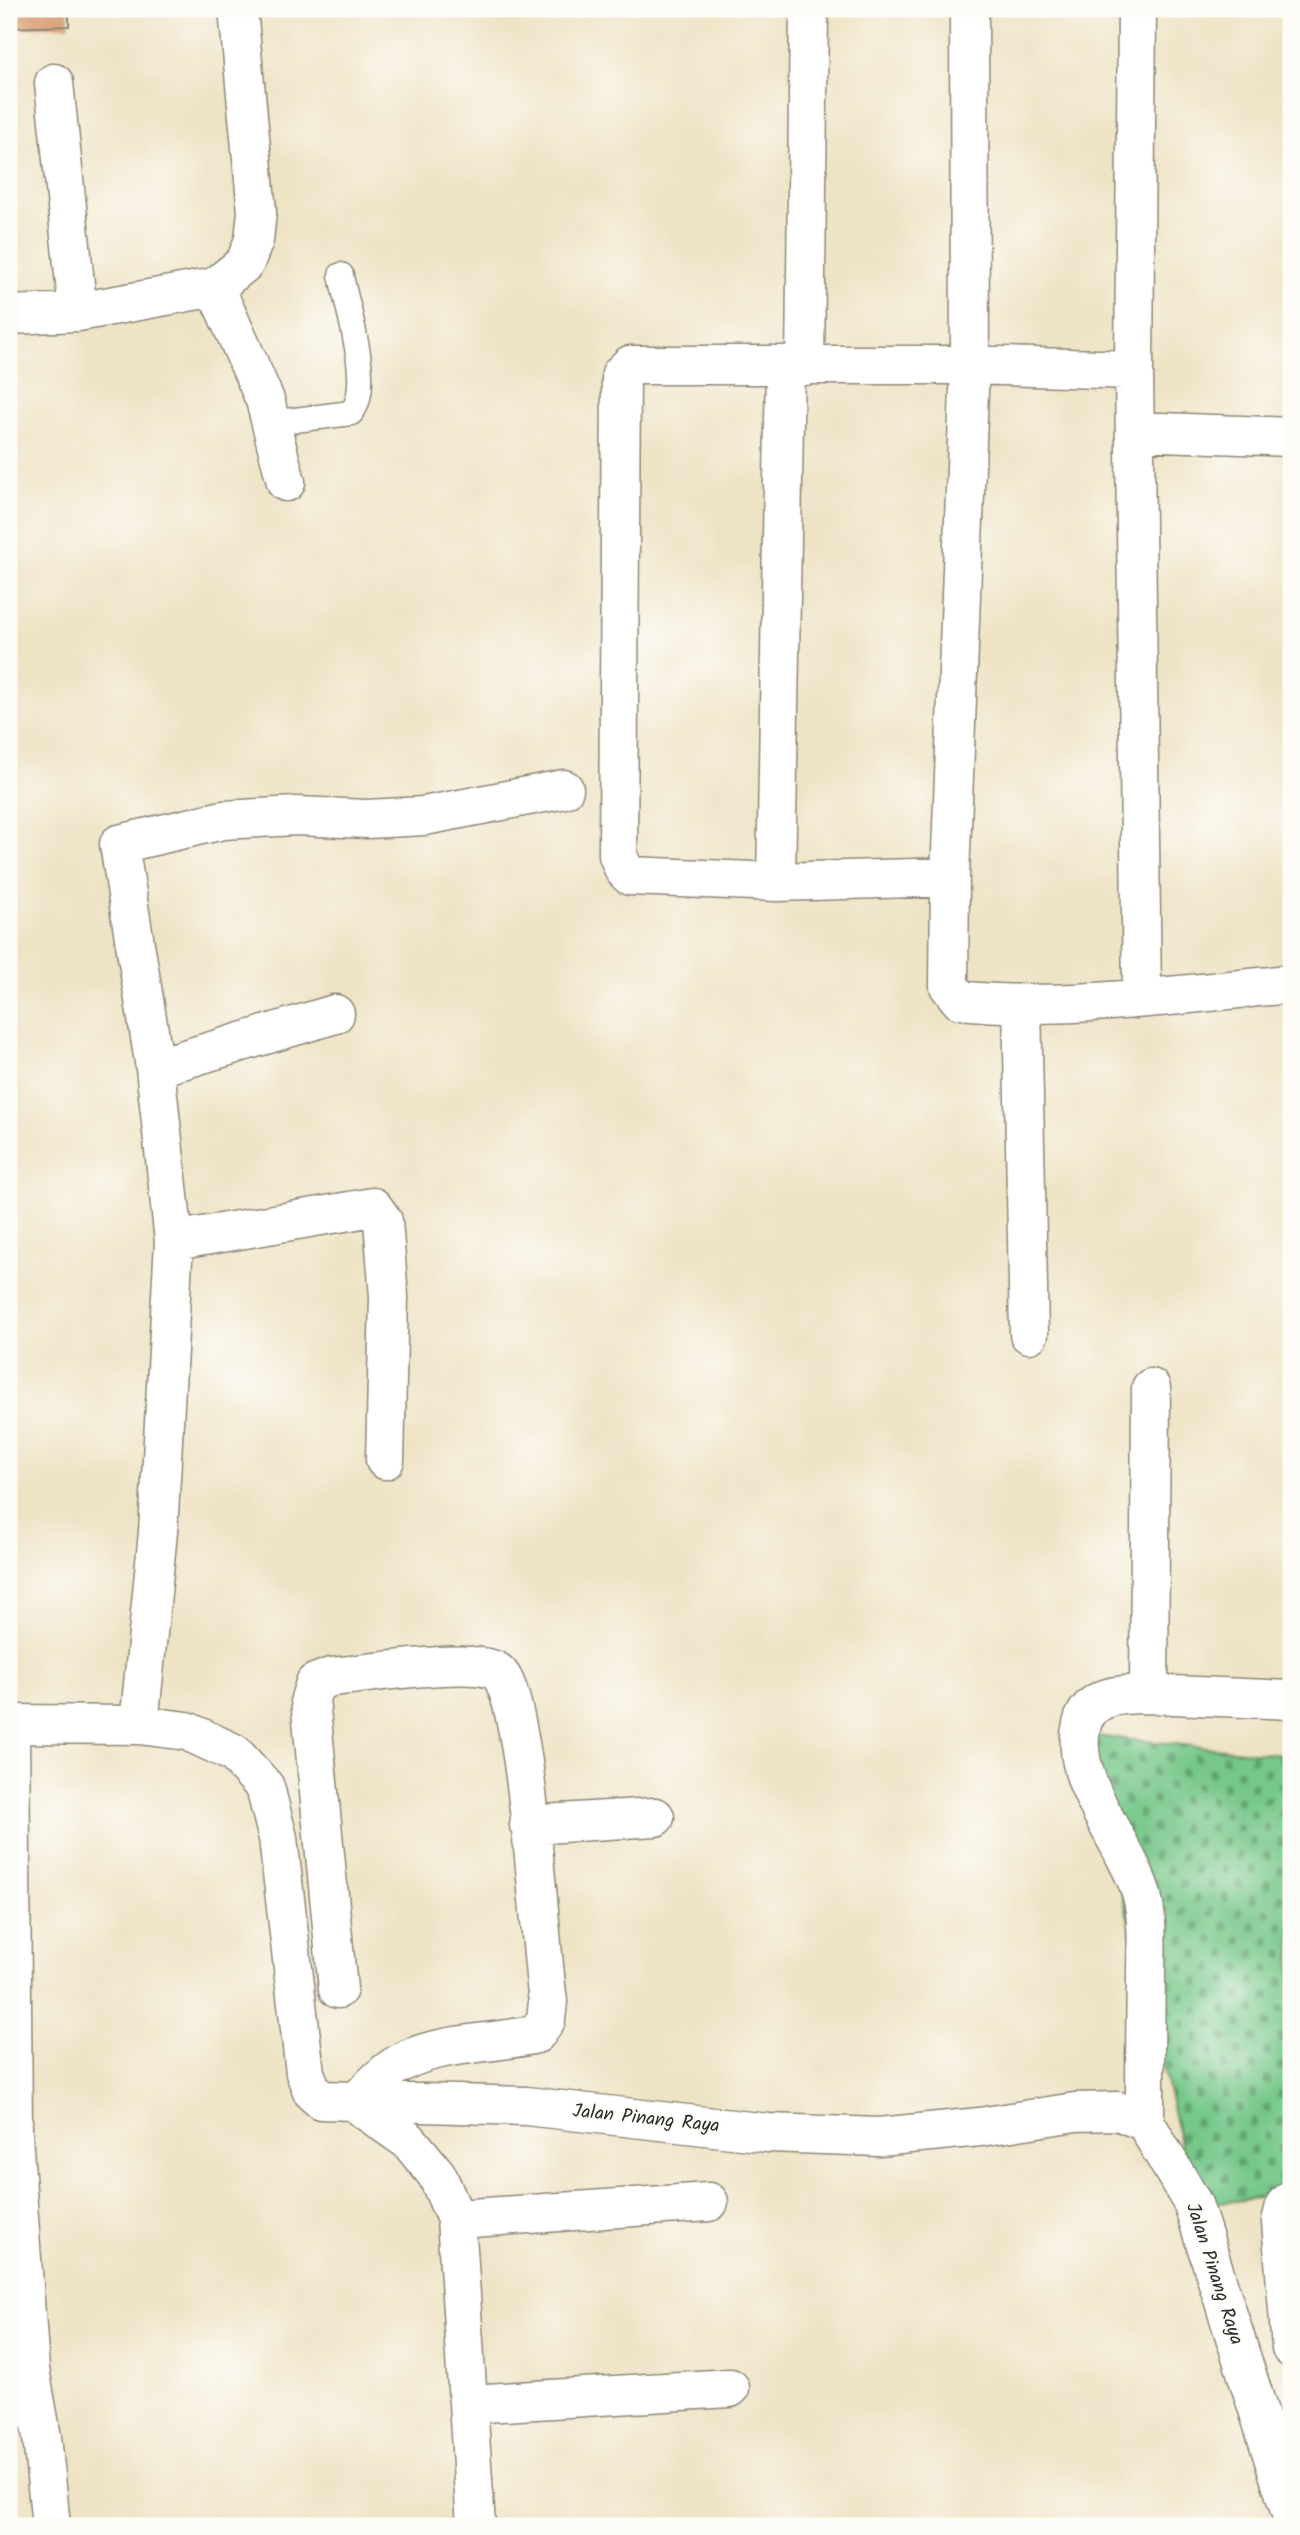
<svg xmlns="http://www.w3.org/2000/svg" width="1300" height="2535" viewBox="0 0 1300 2535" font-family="Kalam,sans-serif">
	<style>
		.cemetery { fill: url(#cemetery-stones); stroke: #50795a; stroke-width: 2 }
		.building { fill: #d79a6e }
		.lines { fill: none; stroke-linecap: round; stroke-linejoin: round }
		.lane-casing { stroke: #8d8778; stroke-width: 27 }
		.street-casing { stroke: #8d8778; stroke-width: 41 }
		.lane { stroke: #fff; stroke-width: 24 }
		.street { stroke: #fff; stroke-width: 38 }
		.labels { text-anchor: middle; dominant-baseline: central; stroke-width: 5; stroke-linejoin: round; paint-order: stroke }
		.street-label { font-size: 19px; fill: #2b2b2b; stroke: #fdfcf7 }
	</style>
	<defs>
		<pattern id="cemetery-stones" width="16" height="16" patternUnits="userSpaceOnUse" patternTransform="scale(1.75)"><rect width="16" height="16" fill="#76c789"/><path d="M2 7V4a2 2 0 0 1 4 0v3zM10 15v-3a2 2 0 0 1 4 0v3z" fill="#61a270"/></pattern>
	</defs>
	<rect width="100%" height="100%" fill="#fdfcf7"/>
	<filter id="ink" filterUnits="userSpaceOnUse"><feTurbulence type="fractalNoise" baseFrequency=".0143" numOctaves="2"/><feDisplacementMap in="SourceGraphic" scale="14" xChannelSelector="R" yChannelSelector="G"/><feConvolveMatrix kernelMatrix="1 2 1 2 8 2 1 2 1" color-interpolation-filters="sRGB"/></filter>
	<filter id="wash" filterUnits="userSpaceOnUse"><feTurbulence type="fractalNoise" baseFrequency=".00686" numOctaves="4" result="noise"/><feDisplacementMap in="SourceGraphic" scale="28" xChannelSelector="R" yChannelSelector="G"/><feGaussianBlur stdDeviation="1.57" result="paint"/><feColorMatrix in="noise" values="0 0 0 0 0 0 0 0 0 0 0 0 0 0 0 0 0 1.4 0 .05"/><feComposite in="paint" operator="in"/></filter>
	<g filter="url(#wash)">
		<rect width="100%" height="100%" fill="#efe3c5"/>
		<path class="cemetery" d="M1086 1735 1291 1756V2194L1195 2206Z"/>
		<g id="blocks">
			<path class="building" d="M9 9H69V26L9 28Z"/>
		</g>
	</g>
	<g filter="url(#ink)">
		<use href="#blocks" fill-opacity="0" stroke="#8d8778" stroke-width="2"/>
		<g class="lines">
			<g class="lane-casing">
				<path id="lane" d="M271 423 351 413C374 386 347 309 341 275"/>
			</g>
			<g class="street-casing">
				<path id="street" d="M969 9 970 365 950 877 949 986 960 1000C1063 1012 1187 993 1291 984
					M1137 9 1134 370 1142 997
					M54 83 78 312
					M215 287 265 400 286 482
					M9 315 78 312 215 287 245 263 254 240 257 212 238 9
					M805 366 809 9
					M1135 431 1291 437
					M950 877 776 882 630 876 624 870 618 855 621 374 630 365H970L1134 370
					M776 882 785 366
					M1022 1003 1029 1334
					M155 1068 335 1014
					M174 1241 373 1207 383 1221 389 1297 385 1460
					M1149 1694 1291 1700
					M9 1724 139 1725 187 1731 234 1753 265 1787 278 1838 305 2073 313 2093 321 2100 526 2106 768 2133 879 2137 980 2127 1075 2112 1118 2111 1145 2122 1193 2204 1291 2514
					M10 1724 13 2135 30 2369 42 2437 51 2526
					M139 1725 158 1532 174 1241 155 1068 119 844 223 820 296 816 367 819 424 816 564 789
					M529 1825 655 1817
					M338 1989 310 1699 315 1683 331 1677C365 1674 469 1657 496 1671 527 1686 540 1953 548 2001L546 2020 536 2034C495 2044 441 2042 404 2061 385 2070 370 2088 355 2103
					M355 2103 409 2141 437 2175 456 2219 476 2526
					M1145 2122C1145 2074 1145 2026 1146 1977 1146 1950 1149 1919 1141 1892 1125 1841 1067 1778 1082 1724 1090 1694 1123 1694 1149 1694L1151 1388
					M1291 2200 1285 2205 1281 2222 1291 2348
					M456 2219 709 2202
					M470 2404 730 2388"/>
			</g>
			<use href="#lane" class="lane"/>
			<use href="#street" class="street"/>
		</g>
	</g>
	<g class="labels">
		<g class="street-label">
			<text transform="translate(646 2119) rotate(6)">Jalan Pinang Raya</text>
			<text transform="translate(1214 2274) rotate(72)">Jalan Pinang Raya</text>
		</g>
	</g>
	<rect width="1300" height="2535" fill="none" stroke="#fdfcf7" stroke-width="35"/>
</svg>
